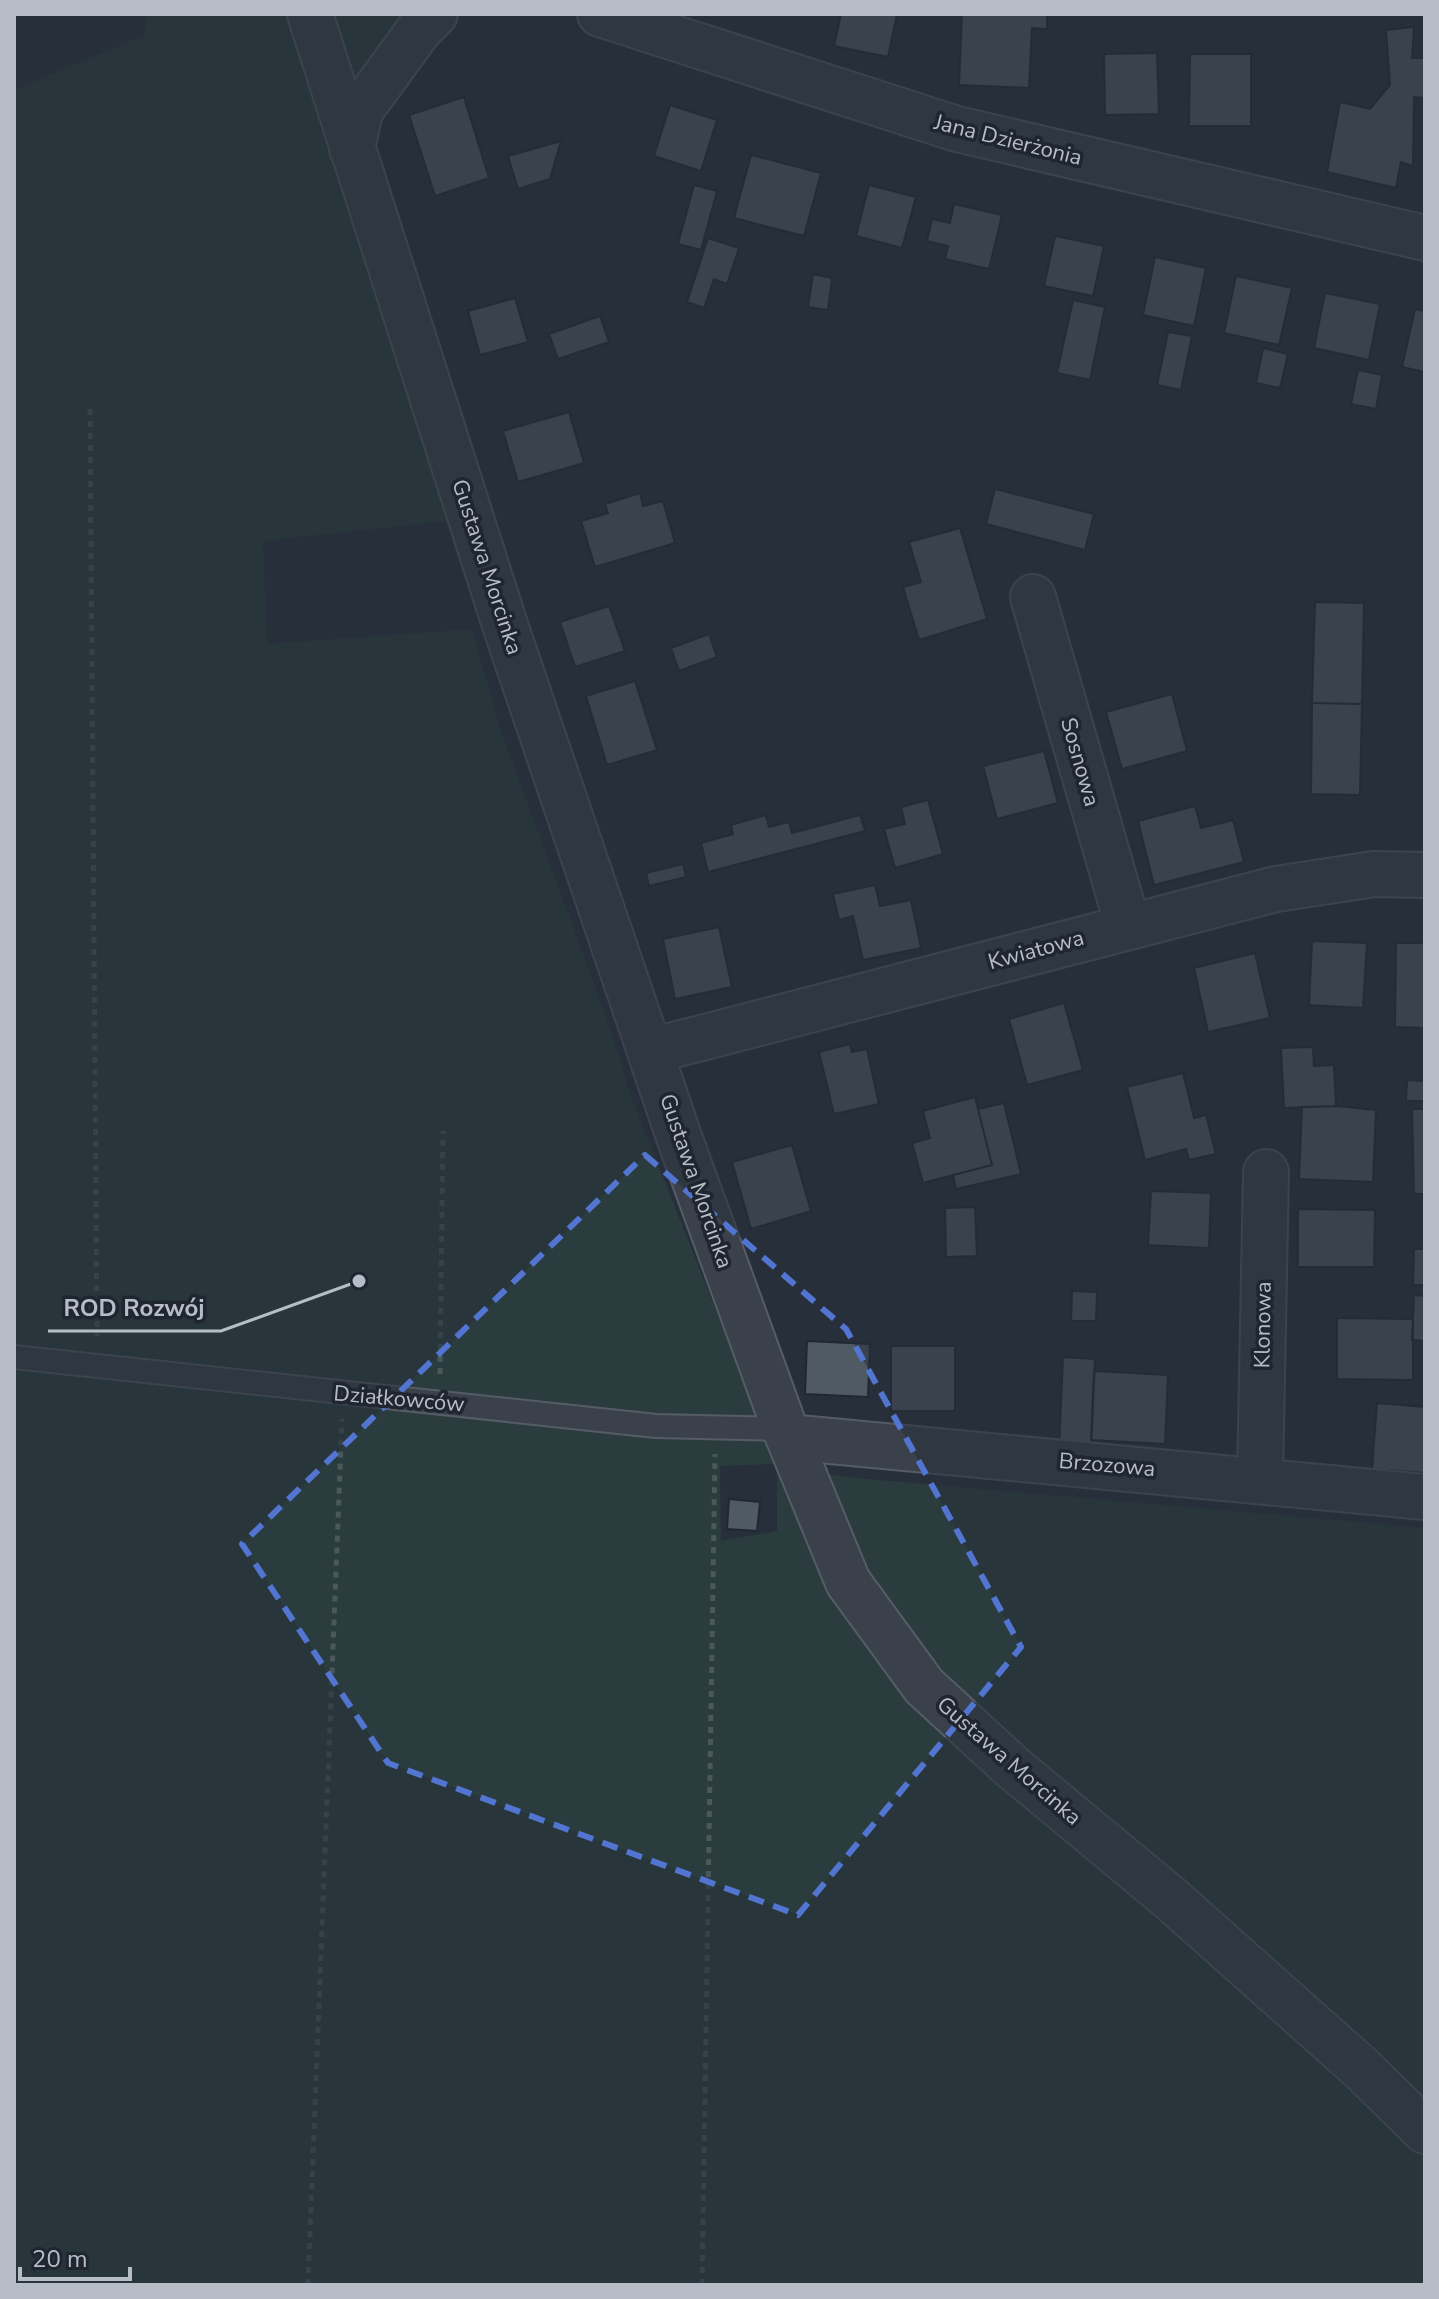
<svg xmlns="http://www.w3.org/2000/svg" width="1439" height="2299" viewBox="0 0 1439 2299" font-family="'Nunito Sans',sans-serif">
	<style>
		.green { fill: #2a3c3d; fill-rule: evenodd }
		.building { fill: #505a65; stroke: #222832; stroke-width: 2 }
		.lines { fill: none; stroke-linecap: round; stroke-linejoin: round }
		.lane-casing { stroke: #565c66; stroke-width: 26 }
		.street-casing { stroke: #565c66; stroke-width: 48 }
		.path { stroke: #49595b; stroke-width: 5; stroke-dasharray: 6 6; stroke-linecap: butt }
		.lane { stroke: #3b414b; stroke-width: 22 }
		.street { stroke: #3b414b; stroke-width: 44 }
		.marked { fill: none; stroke: #5375d2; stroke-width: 6; stroke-dasharray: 16 10; stroke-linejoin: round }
		.labels { text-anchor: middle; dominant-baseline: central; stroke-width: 7; stroke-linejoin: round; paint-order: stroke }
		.street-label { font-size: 22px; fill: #b6bdc6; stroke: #202630 }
		.leader { fill: none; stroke: #b6bdc6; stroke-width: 3 }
		.callout-dot { fill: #b6bdc6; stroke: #202630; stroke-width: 3 }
		.callout-label { font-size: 24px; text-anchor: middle; font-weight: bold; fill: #b6bdc6; stroke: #202630; stroke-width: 7; stroke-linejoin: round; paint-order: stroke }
	</style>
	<rect width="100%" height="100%" fill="#272f3b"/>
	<path class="green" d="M146 14H298L397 328 447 521 263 541 267 644 472 629 500 728 612 1033 632 1099 777 1464 846 1477 1425 1528V2285H14V90L145 35ZM777 1464V1531L721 1541 720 1466Z
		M320 14H421L358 97Z"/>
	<path class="building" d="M841 14H897L888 57 834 46Z
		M962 14H1047V29L1032 28 1029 88 959 85Z
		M1414 27 1412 58H1425V98L1414 97 1413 166 1401 162 1396 188 1327 172 1340 102 1370 109 1390 85 1386 30Z
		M1157 53 1159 114 1105 115 1104 54Z
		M1190 54H1251V126H1189Z
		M464 97 489 178 435 196 409 115Z
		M670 105 717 120 701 171 654 156Z
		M561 141 550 179 518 189 508 156Z
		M751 155 821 173 804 236 734 218Z
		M694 185 717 191 701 250 678 244Z
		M869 185 916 197 902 248 856 236Z
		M954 204 1002 215 989 269 945 259 948 246 927 241 932 219 950 223Z
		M1055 236 1104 246 1093 296 1044 286Z
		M708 238 739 248 727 284 714 279 704 308 687 302Z
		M1155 257 1206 268 1194 326 1143 315Z
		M813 274 832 278 828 310 808 307Z
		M1236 276 1292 288 1279 345 1224 333Z
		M1325 293 1380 304 1369 360 1314 348Z
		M515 298 528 342 480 355 468 311Z
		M1073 300 1105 307 1090 380 1057 373Z
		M1415 309 1425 311V372L1402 367Z
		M600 316 609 342 558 359 549 334Z
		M1168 332 1192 336 1181 390 1157 385Z
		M1263 348 1288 354 1280 388 1256 383Z
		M1358 370 1382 375 1376 409 1351 404Z
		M569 412 584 463 518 482 503 431Z
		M995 489 1094 514 1085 550 986 524Z
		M640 493 643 506 663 501 675 543 595 567 581 521 608 513 605 504Z
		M960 528 987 619 919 640 903 587 921 582 909 542Z
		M1315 602 1364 603 1362 704 1312 703Z
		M609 606 625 651 575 667 560 622Z
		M709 634 717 657 679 671 671 648Z
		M635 681 657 750 607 765 586 696Z
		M1172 694 1187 751 1122 769 1106 712Z
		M1312 703 1362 704 1360 795 1311 794Z
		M1044 751 1058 803 997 819 983 766Z
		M928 800 943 854 895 868 884 829 905 824 901 807Z
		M1195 806 1201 828 1233 820 1244 862 1154 885 1138 821Z
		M766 815 769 827 789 822 792 833 860 815 865 831 708 872 701 843 733 834 731 825Z
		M683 864 686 877 649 886 646 873Z
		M875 885 880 906 911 900 921 948 863 960 853 916 839 920 833 894Z
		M719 927 732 987 675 999 663 939Z
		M1312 941 1367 943 1363 1008 1309 1005Z
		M1396 943H1425V1028L1395 1027Z
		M1255 953 1270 1018 1208 1032 1194 968Z
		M1064 1003 1083 1070 1027 1085 1009 1019Z
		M850 1044 852 1052 867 1049 879 1104 834 1114 819 1052Z
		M1313 1047 1314 1066 1334 1065 1336 1106 1284 1108 1281 1048Z
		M1183 1073 1194 1118 1206 1115 1216 1154 1189 1160 1186 1149 1145 1160 1127 1087Z
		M1407 1080 1425 1081V1101H1406Z
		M975 1097 992 1165 923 1183 912 1143 930 1138 923 1111Z
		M1004 1103 1021 1174 956 1189 953 1175 992 1165 978 1109Z
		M1336 1106 1376 1110 1373 1182 1299 1179 1302 1107Z
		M1412 1109H1425V1194H1414Z
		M792 1145 811 1211 751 1229 732 1162Z
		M1151 1191 1211 1193 1209 1248 1148 1245Z
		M975 1207 977 1256 946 1257 945 1208Z
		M1298 1209 1375 1210 1374 1267H1298Z
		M1414 1249H1425V1285H1413Z
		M1072 1291 1097 1292 1096 1321H1071Z
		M1414 1295 1425 1296V1341L1412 1340Z
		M1337 1318 1413 1319V1380L1337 1379Z
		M807 1341 870 1344 868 1397 805 1394Z
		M891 1346H955V1411H891Z
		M1063 1357 1095 1359 1091 1451 1059 1449Z
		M1094 1371 1168 1375 1165 1444 1091 1440Z
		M1377 1403 1425 1407V1473L1372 1469Z
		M729 1499 760 1502 757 1531 727 1529Z"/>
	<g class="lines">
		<g class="lane-casing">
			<path id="lane" d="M14 1357 656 1426 785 1429"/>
		</g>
		<g class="street-casing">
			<path id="street" d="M310 14 505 625 679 1137 785 1429 848 1582 924 1686 1011 1766 1170 1898 1361 2068 1425 2131
				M600 14 957 129 1425 238
				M352 149 360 111 419 30 435 14
				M1033 597 1128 926
				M651 1051 1276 889 1374 874 1425 875
				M788 1437 1425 1497
				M1260 1479 1266 1172"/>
		</g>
		<path class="path" d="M90 409 97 1336
			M440 1374 443 1131
			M308 2285 342 1419
			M702 2285 715 1454"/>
		<use href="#lane" class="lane"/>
		<use href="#street" class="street"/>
	</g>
	<path d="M0 0H1439V2299H0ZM645 1155 846 1329 1021 1647 798 1915 388 1763 242 1544Z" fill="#272f3b" fill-opacity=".55" fill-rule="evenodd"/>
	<path class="marked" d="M645 1155 846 1329 1021 1647 798 1915 388 1763 242 1544Z"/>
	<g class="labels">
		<g class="street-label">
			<text transform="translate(1008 140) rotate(14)">Jana Dzierżonia</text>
			<text transform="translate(487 567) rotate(72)">Gustawa Morcinka</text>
			<text transform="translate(1080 762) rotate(74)">Sosnowa</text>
			<text transform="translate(1036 950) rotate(-15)">Kwiatowa</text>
			<text transform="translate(696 1181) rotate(71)">Gustawa Morcinka</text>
			<text transform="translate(1263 1325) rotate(-89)">Klonowa</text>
			<text transform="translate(399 1399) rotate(5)">Działkowców</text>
			<text transform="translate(1107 1465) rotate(5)">Brzozowa</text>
			<text transform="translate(1009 1761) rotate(41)">Gustawa Morcinka</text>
		</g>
	</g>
	<path class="leader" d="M359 1281L221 1331H48"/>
	<circle class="callout-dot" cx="359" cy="1281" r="8"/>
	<g class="callout-label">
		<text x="134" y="1316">ROD Rozwój</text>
	</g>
	<rect width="1439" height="2299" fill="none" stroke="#b6bdc6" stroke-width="32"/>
	<path d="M20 2267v12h110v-12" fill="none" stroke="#b6bdc6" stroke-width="4"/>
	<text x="32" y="2267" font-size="24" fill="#b6bdc6" stroke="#202630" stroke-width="6" paint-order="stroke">20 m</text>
</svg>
